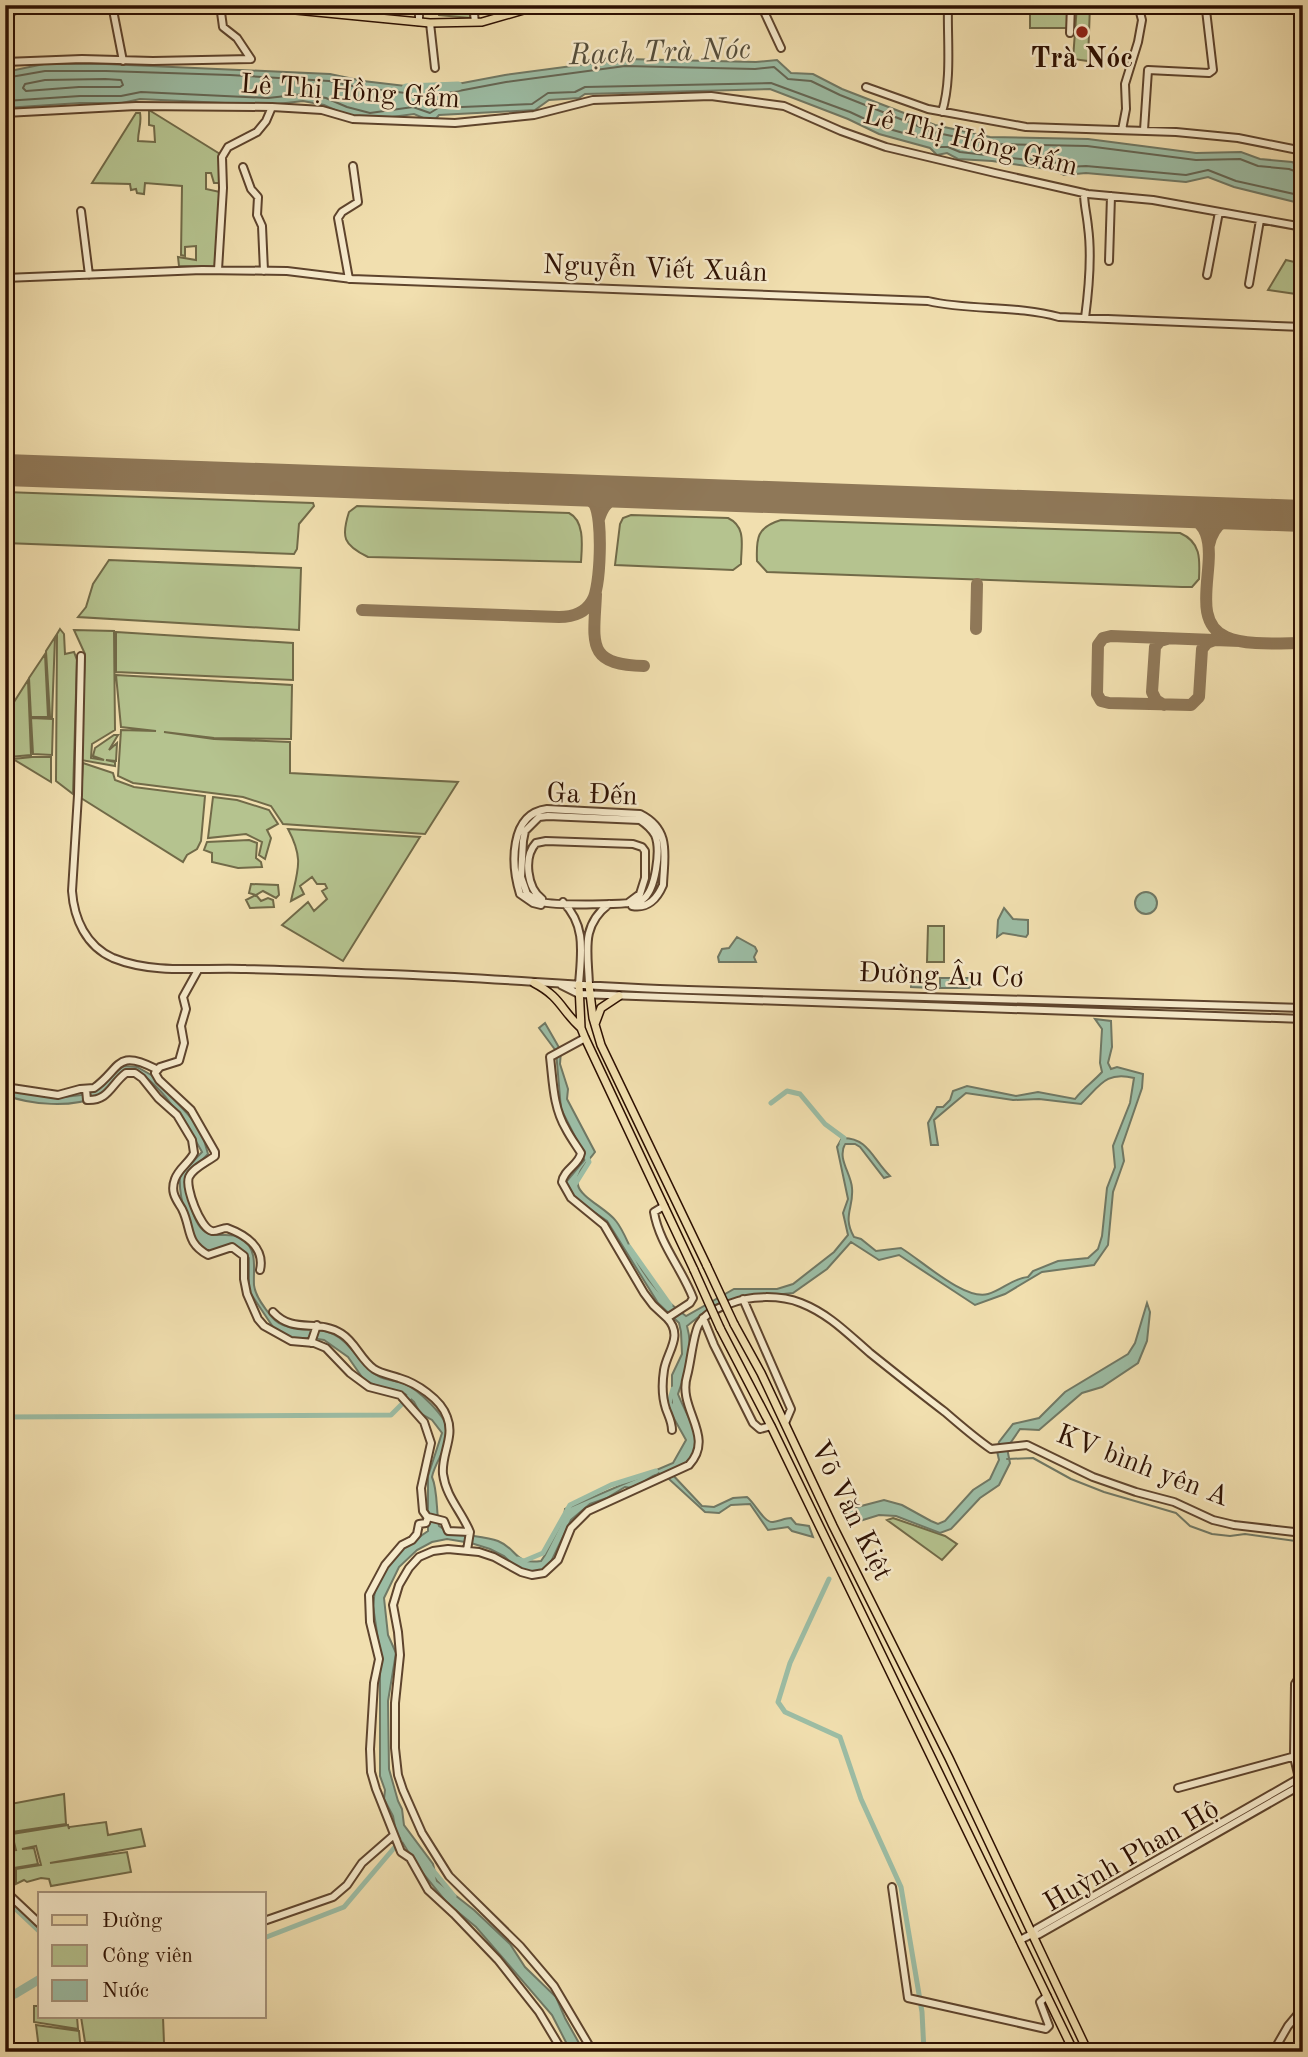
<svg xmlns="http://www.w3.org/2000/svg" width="1308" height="2057" viewBox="0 0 1308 2057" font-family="'Old Standard TT',serif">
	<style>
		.green { fill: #b5c38f; stroke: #716a48; stroke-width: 2 }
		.water { fill: #9cbda5; stroke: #707864; stroke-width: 2 }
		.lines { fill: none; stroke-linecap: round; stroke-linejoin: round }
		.shore { stroke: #646654; stroke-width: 2 }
		.stream { stroke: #707864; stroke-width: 2 }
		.canal { stroke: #9cbda5; stroke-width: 5 }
		.river { stroke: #9cbda5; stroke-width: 9 }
		.taxiway { stroke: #8f7858; stroke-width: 12 }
		.runway { stroke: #8f7858; stroke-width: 32 }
		.minor-casing { stroke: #5e442d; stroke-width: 10 }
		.major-casing { stroke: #2d1002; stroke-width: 10 }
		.minor { stroke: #f6eacb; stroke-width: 6 }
		.major { stroke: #f1dfaf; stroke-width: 7 }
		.major-bridge-casing { stroke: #2d1002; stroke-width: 10; stroke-linecap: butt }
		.major-bridge { stroke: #f1dfaf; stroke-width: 7 }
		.poi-dot { fill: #8f2418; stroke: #f6eacb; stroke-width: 2.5 }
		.labels { text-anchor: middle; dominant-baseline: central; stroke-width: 5; stroke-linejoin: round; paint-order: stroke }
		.poi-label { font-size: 28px; font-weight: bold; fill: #2d1002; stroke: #f6eacb }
		.street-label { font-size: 28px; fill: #2d1002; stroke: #f6eacb }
		.water-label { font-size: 30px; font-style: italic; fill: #544d3b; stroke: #f6eacb }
	</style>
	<rect width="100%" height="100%" fill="#f1dfaf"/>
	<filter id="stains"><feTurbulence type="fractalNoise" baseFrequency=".00286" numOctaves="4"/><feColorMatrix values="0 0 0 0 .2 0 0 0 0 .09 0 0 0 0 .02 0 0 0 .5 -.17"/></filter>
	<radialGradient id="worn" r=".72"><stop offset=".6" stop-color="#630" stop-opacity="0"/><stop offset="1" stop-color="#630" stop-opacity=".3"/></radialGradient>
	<path class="green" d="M438 5H471L470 18 439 15Z
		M1030 5H1067V28H1030Z
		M1077 5H1090L1088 61 1073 59Z
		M149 110 220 154 219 170 221 183H214L211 173H206V189L220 192 215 267 179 266 178 257 196 260V246L185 247V256L181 255 182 186 145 183 144 194 137 193 136 189 131 190 130 184 92 183 136 113H140C142 123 138 130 138 141L155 142 154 126 149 125Z
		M1286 260 1303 264V295L1268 290Z
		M5 492 313 503 314 506 299 524 297 549 294 554 5 543Z
		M357 506 569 513C585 521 582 546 581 562L368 557C343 545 341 537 349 512Z
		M631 515 728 518C747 527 741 546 741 564L733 570 615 565 620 524 623 518Z
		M781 520 1180 533C1201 542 1200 559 1199 579L1192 587H1182L767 572 757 561C756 538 757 527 781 520Z
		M109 560 301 568 299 630 78 617 86 607 93 584Z
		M60 629 64 634 65 654 74 652 77 660 73 794 56 781 57 634Z
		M74 630 114 631 115 730 92 744 91 758 104 760 93 756 95 748 114 735H118L109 750 117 743 116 761 106 760 115 762V766L81 760 85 654Z
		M116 632 293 643V680L116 672Z
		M55 637 52 717H50L46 651Z
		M45 654 48 717H31L29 678Z
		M116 675 292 685 291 739 214 738 164 732 214 739 290 742V773L458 782 425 834 283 824 271 806 243 797 133 783 118 776 121 730 156 731 121 727Z
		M28 680 31 755 9 757 7 713Z
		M31 718 53 719 52 755 33 754Z
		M32 757H51V782L13 759Z
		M83 763 113 773 115 780 134 787 205 796 201 841 197 849 187 855 183 862 81 798Z
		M213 797 237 800 269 810 278 824 267 830 271 838 265 859 259 855 262 842 246 834 208 838Z
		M288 829 420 837 343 961 282 925 308 902 314 911 327 899 322 891 327 888 325 884H317L312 877 300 886 304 894 291 901C298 869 304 859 288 829Z
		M249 840 257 843 256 858 261 862 262 867 238 868 212 862V853L204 850 207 842Z
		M251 884 278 885 279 895 276 898 263 891 256 895 261 901 268 898 273 900 274 907 250 908 246 900 256 895 249 893Z
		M928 926H944V962H927Z
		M893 1518 945 1536 957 1544 942 1560 887 1520Z
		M64 1794 66 1824 5 1833V1805Z
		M106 1822 108 1835 141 1829 145 1846 50 1863 127 1852 131 1872 51 1886 49 1879 41 1878 27 1882 24 1880 16 1884V1869L41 1865 36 1846 22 1849 34 1848 38 1864 14 1868 5 1873V1851L16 1850 12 1834 68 1825 69 1829V1827Z
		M34 2006H40V2017H77L78 2029 34 2022Z
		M81 2017H163L164 2043 85 2042Z
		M36 2025 79 2031 81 2052 39 2049Z"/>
	<path class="water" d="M625 59 756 62 777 60 791 73 813 74 842 89 935 125 990 137 1088 139 1196 153 1241 152 1260 159 1292 162 1303 169V204L1234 187 1208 177 1186 182 1086 173 1064 175 1054 170 992 161 958 159 947 153 937 155 930 148 879 134 848 119 770 89 585 94 579 98 549 100 535 110 439 115 433 122 414 114 370 120 344 114 324 105 303 101 269 105 140 99 122 103H80L5 108V72L44 64H106L330 74 363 81 431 89 505 75Z
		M1135 903a11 11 0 1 1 22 0a11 11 0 1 1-22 0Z
		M1004 908 1013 919 1028 920V934L1026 937 1003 933 997 937 998 920Z
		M737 937 755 947 757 951 754 957 756 962H719L718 957 722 949 729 948Z
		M911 977 933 978V985L930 988 911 987Z
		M940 978H971V986L969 988H940Z
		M1095 1019 1111 1021 1112 1047 1108 1063 1111 1069 1117 1067 1143 1074 1142 1088 1122 1146 1124 1161 1113 1192 1108 1245 1094 1265 1042 1272 1005 1294 975 1305 899 1255 879 1260 851 1242 827 1269 793 1293 737 1299 702 1314 687 1326C694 1350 686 1371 678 1394 690 1426 717 1451 670 1472L702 1506 714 1507 733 1498 747 1497C755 1503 764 1523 773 1522 780 1521 785 1518 791 1518L796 1524 809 1526 813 1537 792 1531 788 1527 768 1530 750 1504 731 1505 719 1513 705 1512 669 1479 658 1473 633 1488 625 1487 607 1498 590 1504 571 1520 549 1566 536 1573H522L504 1556 490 1549 471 1543 447 1539 432 1542 417 1550 399 1567 384 1598 388 1635 396 1653 388 1701 389 1769 398 1801 402 1809 404 1825 433 1864 437 1881 474 1910 510 1944 525 1967 556 1997 565 2018 584 2052H571L552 2015 476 1927 447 1903 417 1866 396 1832 393 1816 384 1799 385 1790 380 1776V1653L373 1606 376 1582 393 1555 428 1531V1476L442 1433 432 1420 420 1413 414 1402 405 1394 379 1387 364 1380 348 1357 324 1340 311 1338 292 1339 275 1330 249 1291V1258C238 1242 226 1245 210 1251L200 1248C189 1226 178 1200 180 1175L202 1152C189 1128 158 1078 132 1070 126 1074 119 1078 114 1082 108 1087 104 1094 97 1097 71 1108 31 1105 5 1095V1089L64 1097 81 1095 103 1086 114 1073 124 1066 137 1067 153 1076 194 1121 202 1133 208 1154 187 1176C187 1191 192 1227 208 1233 219 1238 233 1231 244 1240 258 1252 253 1269 254 1285 255 1295 265 1309 272 1317 286 1334 313 1325 331 1333 351 1341 360 1366 378 1376 386 1381 395 1380 403 1383 417 1388 449 1418 448 1433 446 1451 435 1462 432 1477 438 1491 436 1511 439 1526 452 1536 481 1535 498 1541 518 1549 514 1565 541 1561L545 1555 564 1517 565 1509 673 1463 686 1440 672 1415V1375L682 1354 681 1332 679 1323 658 1303 607 1221 575 1199 566 1182 586 1158 561 1109 556 1051 539 1028 545 1023 561 1051 560 1064 568 1089 567 1099 595 1152C588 1162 575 1172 578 1185 580 1197 607 1209 616 1221 624 1231 628 1244 634 1255 645 1279 665 1301 686 1316L734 1289H777L793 1284 834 1252 848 1235 843 1213 848 1199 837 1147 842 1138C868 1137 873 1160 890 1176L884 1178 860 1147 855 1144H845C837 1159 851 1173 852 1188 854 1208 842 1216 854 1237L861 1239 876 1251 901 1248C921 1260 965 1301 988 1294 1002 1290 1013 1278 1028 1277L1033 1271 1058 1261 1088 1258 1098 1249 1102 1236 1107 1188 1115 1167 1113 1146 1130 1103 1134 1078C1105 1071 1100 1086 1081 1104L1039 1099 1013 1100 966 1093 934 1120 938 1145H931L928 1123 937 1107H943L950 1100 953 1091 967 1086 1016 1096 1038 1092 1075 1099C1083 1088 1093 1082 1102 1072L1100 1063 1102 1029Z
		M1147 1303 1150 1312 1147 1341 1138 1363 1102 1387 1082 1393 1039 1430 1020 1429 1007 1448 1010 1463 999 1485 980 1498 951 1529 940 1533 896 1516 879 1515 850 1524 843 1514 846 1510 884 1500 902 1505 931 1521 938 1524 945 1521 973 1490 990 1479 999 1460 997 1451 999 1442 1013 1424 1039 1418 1065 1392 1128 1354 1135 1343Z"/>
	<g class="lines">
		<path class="shore" d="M5 78 45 71H106L230 75 329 81 362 88 432 96 506 82 625 66 755 69 774 67 788 79 811 81 840 95 933 132 989 144 1087 146 1196 160 1240 159 1258 166 1289 169 1303 174
			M105 79 121 80 123 85 120 87H79L26 91 23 88 25 84 45 80Z
			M5 101 80 96H121L141 92 268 98 304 94 326 98 347 107 370 113 413 107 430 113 438 108 532 104 548 93 575 92 585 87 771 83 850 112 882 127 932 141 939 147H948L960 152 1056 163 1066 167 1086 166 1186 175 1208 170 1236 181 1303 196"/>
		<path class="stream" d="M1007 1459 1033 1458 1071 1479 1104 1492 1176 1513 1190 1526 1212 1534 1230 1536 1245 1534 1303 1542
			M1298 1718 1299 1685 1303 1679
			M1300 1758 1302 1771"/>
		<path class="canal" d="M771 1103 787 1091 800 1094 825 1124 844 1138 842 1143
			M574 1186 589 1162 586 1155
			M629 1247 670 1305
			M673 1389 669 1403 675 1412
			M5 1417 391 1415 412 1394
			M518 1559 524 1561 543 1553 570 1505 611 1485 656 1471
			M829 1579 790 1663 778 1702 785 1712 840 1737 861 1799 901 1887 922 2012 924 2052
			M431 1868 454 1896
			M5 1899 40 1932
			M264 1938 344 1907 400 1841"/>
		<path class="river" d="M406 88 458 86
			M5 1996 15 1994 40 1979"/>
		<path class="taxiway" d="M5 475 27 471
			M1168 511C1250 518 1174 613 1226 637 1245 646 1282 643 1303 643
			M599 519C605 499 618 493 637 492
			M1209 545C1214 521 1231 515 1253 514
			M596 594C594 642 585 665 644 666
			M362 610 559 617C573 617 585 613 592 601 601 588 603 516 594 504 587 494 576 491 565 490
			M976 629 977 584
			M1215 640 1207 643 1202 649 1199 697 1191 705 1109 703 1101 701 1097 694 1098 645 1103 638 1111 636 1240 641
			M1164 705 1156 700 1152 692 1155 647 1160 641 1167 639"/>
		<path class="runway" d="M5 470 1303 516"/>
		<g class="minor-casing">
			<path id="minor" d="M112 5 123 61
				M220 5 223 27 237 38 251 59
				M419 5V22
				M473 5 475 22
				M761 5 781 48
				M430 23 435 68
				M1070 33 1071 5
				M5 62 82 59 153 61 251 59
				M866 87 928 109 1026 127 1176 132 1238 138 1303 151
				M942 112C952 79 947 40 948 5
				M5 113 136 106 272 107 322 110 353 119 455 123 534 115 593 100 711 96 784 106 841 131 886 147 995 173 1088 194 1153 200 1303 227
				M1122 130 1126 109 1125 84 1138 42 1142 20 1138 5
				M1144 130 1148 70 1209 73 1213 70 1206 10 1210 5
				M243 167 251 189 258 197 257 215 262 226 264 271
				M1084 193C1084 205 1087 215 1088 227 1092 256 1089 288 1085 318
				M81 211 89 275
				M1109 261 1111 196
				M218 270 223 188 222 157 228 147 257 132 266 121 272 107
				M1207 275 1219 212
				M5 278 202 270 287 271 352 279 928 301C971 311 1016 305 1059 317L1303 327
				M349 279 338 218 342 212 358 202 353 166
				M1249 284 1260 220
				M81 656 78 795 72 891C74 919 86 946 113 958 155 975 203 967 246 969 302 970 357 973 413 975 505 979 596 987 688 990 893 997 1098 1003 1303 1008
				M548 816 640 820C646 824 651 828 655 835 661 849 656 891 642 900 634 906 552 905 541 902 536 900 531 897 527 894L521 877 523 841 525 831 539 817Z
				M542 899C527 888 523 857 536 843L546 841 633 844 642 847 645 851V878L640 894 628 903
				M563 902C587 926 581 954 579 985
				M541 905 533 903 520 894C511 865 509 814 547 809L640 814C672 830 664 856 663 885 657 899 647 909 632 906
				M198 970 183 997 186 1009 181 1026 184 1043 179 1061 160 1067 155 1073 159 1080 191 1110 215 1152V1156C207 1162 193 1168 189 1177 185 1187 200 1228 212 1231 216 1232 222 1228 227 1228 246 1235 265 1248 260 1270
				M561 985 579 994 1303 1019
				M589 985C588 952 580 926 609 904
				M585 1038 550 1057C553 1082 553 1107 566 1129 570 1137 576 1145 581 1153 579 1165 564 1169 562 1182L571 1198 604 1225 644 1293 653 1305 667 1318
				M5 1087 58 1095 80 1089 94 1088C121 1069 115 1048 156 1069
				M86 1089 87 1100C109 1101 111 1084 126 1073H135L142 1078 158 1098 177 1115 192 1140 194 1153C189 1163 179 1168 175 1179 170 1192 176 1199 182 1209 192 1229 185 1242 208 1255L232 1247 244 1256V1279L247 1294 258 1319 264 1326 291 1341 314 1343 326 1348 350 1373 369 1387 400 1395 424 1422 431 1443 421 1488 423 1511 428 1518
				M664 1206 654 1212C659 1243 682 1269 693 1298L690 1303 667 1318C684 1336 667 1351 664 1370 662 1383 662 1397 666 1409 669 1417 672 1422 672 1430
				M743 1299 791 1409 785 1423
				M273 1312C294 1335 318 1318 342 1334 355 1342 361 1360 374 1369 382 1374 391 1375 399 1378 416 1383 441 1399 447 1417 455 1437 441 1454 443 1474 446 1497 462 1512 470 1532L467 1550
				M703 1318 714 1345 753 1423 760 1429 771 1426
				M311 1343 317 1325
				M470 1532 448 1531 444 1521 428 1517 426 1523 419 1524 417 1534 412 1540 402 1545 385 1565 369 1595 370 1622 379 1659 374 1683 370 1749 371 1772 376 1789 401 1852 410 1858 428 1890 454 1914 498 1960 539 2012 563 2052
				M1303 1672 1295 1684 1294 1757 1303 1795
				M1178 1788 1303 1754
				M892 1887 908 1998 1046 2029 1049 2026 1040 2002 1047 1996
				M5 1891 40 1924
				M264 1921 333 1897 347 1885 362 1863 394 1835
				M1034 1933 1038 1935 1303 1784
				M1020 1940 1034 1933 1036 1929 1303 1776
				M593 2052 554 1986 520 1946 449 1876 422 1833 403 1790 398 1775 395 1748V1703L400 1655 398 1632 393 1605 399 1585 409 1568 419 1557 433 1551 448 1549 479 1552 494 1557 521 1572 532 1575 544 1573 558 1560 571 1528 588 1511 689 1465C716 1436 677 1409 687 1376 691 1362 693 1334 699 1324 706 1313 717 1308 729 1304 750 1295 781 1295 801 1303 829 1314 848 1334 870 1353 895 1373 920 1393 945 1412 960 1425 975 1438 991 1449L1027 1445 1093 1477 1136 1492 1174 1502 1213 1520 1234 1525 1303 1533
				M1273 2052 1288 2026 1303 2008
				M1294 2052 1303 2034"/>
		</g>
		<g class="major-casing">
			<path id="major" d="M245 5 430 23 482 22 527 9 554 5
				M5 13 35 5
				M534 983C561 997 561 1010 581 1028
				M579 985 581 1028 585 1038 694 1270
				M589 985 593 1018 601 1045 707 1266
				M595 1024 601 1008 619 996
				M734 1324 761 1373 833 1526 949 1758 1088 2052
				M720 1328 771 1426 1074 2052"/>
		</g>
		<use href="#minor" class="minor"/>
		<use href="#major" class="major"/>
		<g class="major-bridge-casing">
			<path id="major-bridge" d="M707 1266 734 1324
				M694 1270 720 1328"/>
		</g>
		<use href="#major-bridge" class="major-bridge"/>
	</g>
	<circle class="poi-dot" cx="1082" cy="32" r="7"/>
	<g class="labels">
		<g class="poi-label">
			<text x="1082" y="60">Trà Nóc</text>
		</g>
		<g class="street-label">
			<text transform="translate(350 93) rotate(4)">Lê Thị Hồng Gấm</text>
			<text transform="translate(970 142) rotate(14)">Lê Thị Hồng Gấm</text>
			<text transform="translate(655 270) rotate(2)">Nguyễn Viết Xuân</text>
			<text transform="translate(592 796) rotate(2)">Ga Đến</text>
			<text transform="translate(941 977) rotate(2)">Đường Âu Cơ</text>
			<text transform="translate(1142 1467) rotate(21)">KV bình yên A</text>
			<text transform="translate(850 1511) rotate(64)">Võ Văn Kiệt</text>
			<text transform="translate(1132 1857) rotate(-30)">Huỳnh Phan Hộ</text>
		</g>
		<g class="water-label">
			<text transform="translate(660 53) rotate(-2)">Rạch Trà Nóc</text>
		</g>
	</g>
	<rect width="1308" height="2057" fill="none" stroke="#f1dfaf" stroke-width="28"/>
	<rect x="7" y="7" width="1294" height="2043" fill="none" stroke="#2d1002" stroke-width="3.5"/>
	<rect x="14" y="14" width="1280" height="2029" fill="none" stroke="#2d1002" stroke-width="2"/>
	<rect x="38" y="1892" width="228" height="126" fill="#f6eacb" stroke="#a6937b" stroke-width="2"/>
	<rect x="52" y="1915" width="35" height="10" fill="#f1dfaf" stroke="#a6937b" stroke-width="2"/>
	<text x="102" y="1927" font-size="21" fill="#2d1002">Đường</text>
	<rect x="52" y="1945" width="35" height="21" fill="#b5c38f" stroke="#a6937b" stroke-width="2"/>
	<text x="102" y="1962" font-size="21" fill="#2d1002">Công viên</text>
	<rect x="52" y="1980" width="35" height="21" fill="#9cbda5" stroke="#a6937b" stroke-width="2"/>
	<text x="102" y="1997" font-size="21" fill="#2d1002">Nước</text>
	<rect width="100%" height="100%" filter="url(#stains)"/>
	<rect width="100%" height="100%" fill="url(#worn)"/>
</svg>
